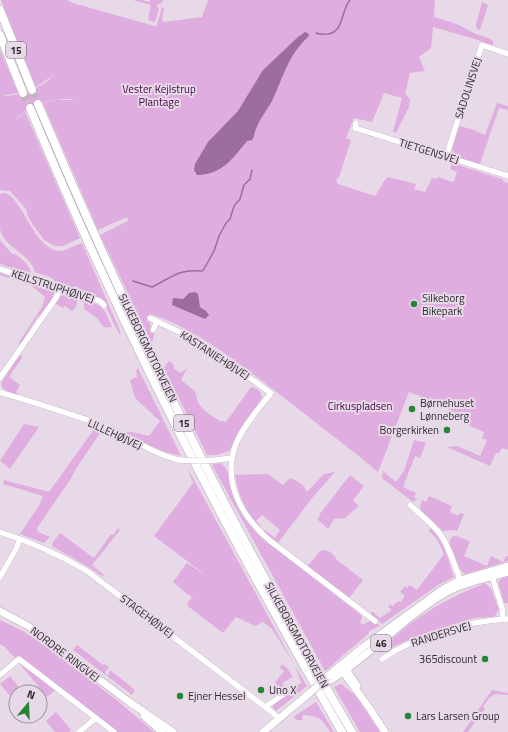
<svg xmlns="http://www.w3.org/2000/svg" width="508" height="732" viewBox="0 0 508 732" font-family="'Titillium Web',sans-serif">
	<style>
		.green { fill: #e0ade0 }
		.water { fill: #9d6d9e }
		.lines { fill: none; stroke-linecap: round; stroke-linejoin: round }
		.stream { stroke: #9d6d9e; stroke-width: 1.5 }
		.highway-tunnel { stroke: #c2b6c2; stroke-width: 8; stroke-dasharray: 8 4; stroke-linecap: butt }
		.minor-casing { stroke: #b7a9b7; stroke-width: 6 }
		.major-casing { stroke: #b7a9b7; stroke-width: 8 }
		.highway-casing { stroke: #b7a9b7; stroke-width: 9 }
		.minor { stroke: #fff; stroke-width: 5.5 }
		.major { stroke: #fff; stroke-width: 7 }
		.highway { stroke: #fff; stroke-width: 8 }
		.minor-bridge-casing { stroke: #b7a9b7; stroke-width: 6; stroke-linecap: butt }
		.major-bridge-casing { stroke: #b7a9b7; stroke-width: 8; stroke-linecap: butt }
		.minor-bridge { stroke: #fff; stroke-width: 5.5 }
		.major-bridge { stroke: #fff; stroke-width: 7 }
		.poi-dot { fill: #258436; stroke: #e7d9e7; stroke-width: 1.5 }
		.labels { text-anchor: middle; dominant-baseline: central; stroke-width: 4; stroke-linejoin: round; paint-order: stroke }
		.shield { fill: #e7d9e7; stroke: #675f67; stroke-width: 1 }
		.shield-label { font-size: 10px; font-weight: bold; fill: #302b30 }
		.street-label { font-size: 11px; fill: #302b30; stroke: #e7d9e7 }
		.park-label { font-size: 11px; fill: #47094a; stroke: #e7d9e7 }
		.poi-label { font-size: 11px; fill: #302b30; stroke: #e7d9e7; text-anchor: start }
	</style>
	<rect width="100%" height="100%" fill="#e7d9e7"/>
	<path class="green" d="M1 0H67L76 4 155 26 157 25 162 7 164 8 162 19 163 22 202 17 208 0H435L434 17C450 21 458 24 472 32 479 36 487 36 493 41V46L475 39 433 27 431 48 419 57 425 71 410 73 405 94 410 99 409 107 396 133 393 131 402 98 384 93 372 122 354 118 346 138 351 140 339 177 336 180 338 184 375 196 384 181 388 177 416 184 414 189 425 192 432 178 437 179 438 177 452 182 454 181 457 172 450 169 452 163 502 179 504 182 508 183V450L502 448 499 453H496L490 466 445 446 449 447 457 446 480 456 487 440 482 438 484 432 468 425 464 418 458 414 430 400 409 392 378 472C346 445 312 420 279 394 240 364 197 329 150 314L147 321 150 322 151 330 155 331 152 343 100 235 128 221 127 217 98 230 43 103 56 100H73V99C51 98 29 104 14 121L25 112 80 238 63 246H55L44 240 33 225 28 216 26 209 10 191 0 190V50L18 93 2 96C22 96 41 89 55 74L36 87Z
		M133 0H141L150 2V0H163L162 3 158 4 157 7 159 9 155 22 148 20 151 5Z
		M482 2 488 5 480 30 477 29 476 24Z
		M497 103 508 106V110L499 108 480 164 456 157 452 150 459 126 471 129 485 135Z
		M2 193C21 191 32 248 59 251 66 251 75 245 82 243L121 333 119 334 105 305 100 298 75 288 58 284 52 278 35 272C31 254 3 247 0 229 0 218 0 205 0 195Z
		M0 240 12 254H15C22 259 30 265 31 274L0 264Z
		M0 273 51 289 54 293 51 300 40 316H38L20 345 19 342 42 307 45 297 32 286 0 275Z
		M65 294 78 297 76 307 72 311 65 306 63 308 55 303 59 297Z
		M82 299C104 306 103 306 112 327 100 329 103 324 96 317 92 314 88 312 84 309V303L80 301Z
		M20 355 23 356 9 377 20 385 16 392 19 395C11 393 2 392 1 383Z
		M169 361 173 364 174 369 181 373 187 368 181 380 195 391 198 403 206 412 220 421 226 422 251 387C257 387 262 392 262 398L242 426 229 451 216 455H207L164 368Z
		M138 368 181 456C161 452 143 443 124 433L125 432H132L149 436 160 421 135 398 130 380 137 377 136 370Z
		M24 424 39 427 10 469 0 461Z
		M95 428 102 430 77 467 70 480 37 528 38 532 50 537 44 543 20 534 40 504 43 496 3 484 4 480 49 492Z
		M414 440 426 443 420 458 415 456 403 487 416 493 414 497 417 499 413 502 382 478 383 471 396 482 404 471Z
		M218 463C230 465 228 480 231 489 236 509 248 525 262 538L361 615 362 618 360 622 363 625C369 620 373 620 380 626L369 631V633C360 642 351 648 342 656 336 662 331 667 325 671L212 465Z
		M187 467 294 664 272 629 263 622 255 626 236 617 223 633 189 607 187 604 194 594 191 597 173 582 187 563 207 576 154 536 193 483Z
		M335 472 312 498 278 543 263 531 265 530 275 538 280 530 262 515 256 521 261 526 259 528C246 512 238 495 235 475L268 474 283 485 290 478C299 482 303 483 307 492L324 474Z
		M350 475 364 486 353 500 358 505V507L345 518 334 519 328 529 317 519 320 516 319 515Z
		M429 496 452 506 450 512 458 516 460 513 464 514 457 531 453 530 443 531 422 512 420 506 422 500 426 502Z
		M118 528 120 530 92 565 104 575 102 576 85 565 52 546 53 542 60 533 94 558 111 534 113 535Z
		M430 529H432C445 543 448 560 454 577L440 584 382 624 371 615V612H373L380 618 392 610 388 607 390 604 393 606 398 601 401 602 405 596 400 592 405 586 407 588 410 585 417 590 444 554 437 539 429 531Z
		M453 536H456L470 541 464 556 487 566 491 556 503 562 506 556H508V561L465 574 460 569 449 542Z
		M323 550C329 550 334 554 337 560L363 580 349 598 307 567 319 552Z
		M508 576V603H504L498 582 501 579Z
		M485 583 491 589 499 610 494 617 474 618 406 641 379 653C406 621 447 598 485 583Z
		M0 620 23 631 48 648 118 701 154 732H117L19 656H17L15 658 5 647 0 644Z
		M77 645 103 665 105 664 109 667 105 673 108 676 110 670 135 690 132 695 73 650Z
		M20 664H21L55 690 47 697Z
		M282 664 287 668 293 677 282 683 286 690 283 691 278 689 279 686 275 683 284 671 280 668Z
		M295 666 307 686 276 711 273 708V704L301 683V682Z
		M10 676 23 692H16V703L0 684Z
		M341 684 355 695 380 732H360L334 687Z
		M492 690 508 693V695L495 694 489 698 483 707 485 709 468 732H463Z
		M316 702 334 732H330C322 718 318 716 303 715L302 720H297L293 717Z
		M56 712 71 730 69 732H55L46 721Z"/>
	<path class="water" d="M305 32 309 34 308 37C289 54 283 77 273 99 268 109 260 118 256 129 254 133 255 136 252 140L247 141C233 158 222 175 197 175L194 170 195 164 208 142 238 111 263 70 298 37Z
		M195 292 198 294 200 307 206 311 209 315 205 319 172 305 173 298 183 299 189 293Z"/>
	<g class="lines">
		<path class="stream" d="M316 33C320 35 324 34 328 34 344 32 341 10 350 0
			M133 281 152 287C173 277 177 269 202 271L204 269 214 251 219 236 226 223 230 219 234 206 240 199 244 185 250 179 252 170"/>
		<path class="highway-tunnel" d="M32 90 38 104
			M23 93 30 108"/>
		<g class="minor-casing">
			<path id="minor" d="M356 123 355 128 508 176
				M446 157 482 45 508 54
				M0 269 52 286 57 290H67L100 301 104 305
				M150 318 194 339 271 393C259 408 245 424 237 441 221 480 240 514 269 540L375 621
				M153 330 157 321
				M0 378 56 298 58 294 57 290
				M0 392C35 403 70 413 104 426 130 436 152 454 179 460
				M216 460 232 458
				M410 505C421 515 434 524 442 537 451 551 455 568 462 584
				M0 532C31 542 59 554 87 571L273 713 278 718
				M491 573 502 608 503 619
				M0 577 16 549 20 539
				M382 659C415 636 467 621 508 619
				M0 675 19 659 114 732
				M265 707 284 694
				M79 732 96 718"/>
		</g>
		<g class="major-casing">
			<path id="major" d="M0 611 28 626 128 701 173 732
				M344 666 357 686
				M343 672 368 706 385 732
				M328 676 363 647 443 589 460 580 508 566
				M331 680C372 654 405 616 447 592 465 582 489 578 508 572
				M144 716 162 732
				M263 732 312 691"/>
		</g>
		<g class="highway-casing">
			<path id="highway" d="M0 10 32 90
				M0 35 23 93
				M38 104C128 320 233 531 352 732
				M30 108C119 323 225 531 342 732"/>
		</g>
		<use href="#minor" class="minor"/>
		<use href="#major" class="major"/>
		<use href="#highway" class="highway"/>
		<g class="minor-bridge-casing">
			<path id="minor-bridge" d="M179 460 200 461 216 460"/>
		</g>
		<g class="major-bridge-casing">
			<path id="major-bridge" d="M312 691 328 676"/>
		</g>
		<use href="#minor-bridge" class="minor-bridge"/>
		<use href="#major-bridge" class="major-bridge"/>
	</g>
	<g class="poi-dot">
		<circle cx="414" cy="304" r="4"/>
		<circle cx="412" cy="409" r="4"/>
		<circle cx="447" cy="430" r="4"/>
		<circle cx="485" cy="659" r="4"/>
		<circle cx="261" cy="690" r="4"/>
		<circle cx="180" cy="696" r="4"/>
		<circle cx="408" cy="716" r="4"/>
	</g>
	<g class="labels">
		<g class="shield">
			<rect x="6" y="42" width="20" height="16" rx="3"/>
			<rect x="174" y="415" width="20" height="16" rx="3"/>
			<rect x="371" y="635" width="20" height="16" rx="3"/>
		</g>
		<g class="shield-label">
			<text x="16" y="50">15</text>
			<text x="184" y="423">15</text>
			<text x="381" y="643">46</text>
		</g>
		<g class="street-label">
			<text transform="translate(468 88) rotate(-72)">SADOLINSVEJ</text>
			<text transform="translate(429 151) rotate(17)">TIETGENSVEJ</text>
			<text transform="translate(53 286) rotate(18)">KEJLSTRUPHØJVEJ</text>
			<text transform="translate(148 348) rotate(64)">SILKEBORGMOTORVEJEN</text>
			<text transform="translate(215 355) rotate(33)">KASTANIEHØJVEJ</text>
			<text transform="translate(115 434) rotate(25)">LILLEHØJVEJ</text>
			<text transform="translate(147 616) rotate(37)">STAGEHØJVEJ</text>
			<text transform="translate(441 634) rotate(-17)">RANDERSVEJ</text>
			<text transform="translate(297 635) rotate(61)">SILKEBORGMOTORVEJEN</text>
			<text transform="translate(65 654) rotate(37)">NORDRE RINGVEJ</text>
		</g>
		<g class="park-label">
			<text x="159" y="89">Vester Kejlstrup<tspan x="159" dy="13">Plantage</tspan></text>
			<text x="360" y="406">Cirkuspladsen</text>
		</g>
		<g class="poi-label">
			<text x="422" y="298">Silkeborg<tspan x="422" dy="13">Bikepark</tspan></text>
			<text x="420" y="403">Børnehuset<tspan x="420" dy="13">Lønneberg</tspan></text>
			<text x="439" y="430" text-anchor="end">Borgerkirken</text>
			<text x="477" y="659" text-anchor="end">365discount</text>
			<text x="269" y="690">Uno X</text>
			<text x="188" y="696">Ejner Hessel</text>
			<text x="416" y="716">Lars Larsen Group</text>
		</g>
	</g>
	<g transform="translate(28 704) rotate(19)"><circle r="19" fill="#e7d9e7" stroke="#9e939e"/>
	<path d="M0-3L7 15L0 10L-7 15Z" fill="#258436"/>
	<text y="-6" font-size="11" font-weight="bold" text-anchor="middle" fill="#302b30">N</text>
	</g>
</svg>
